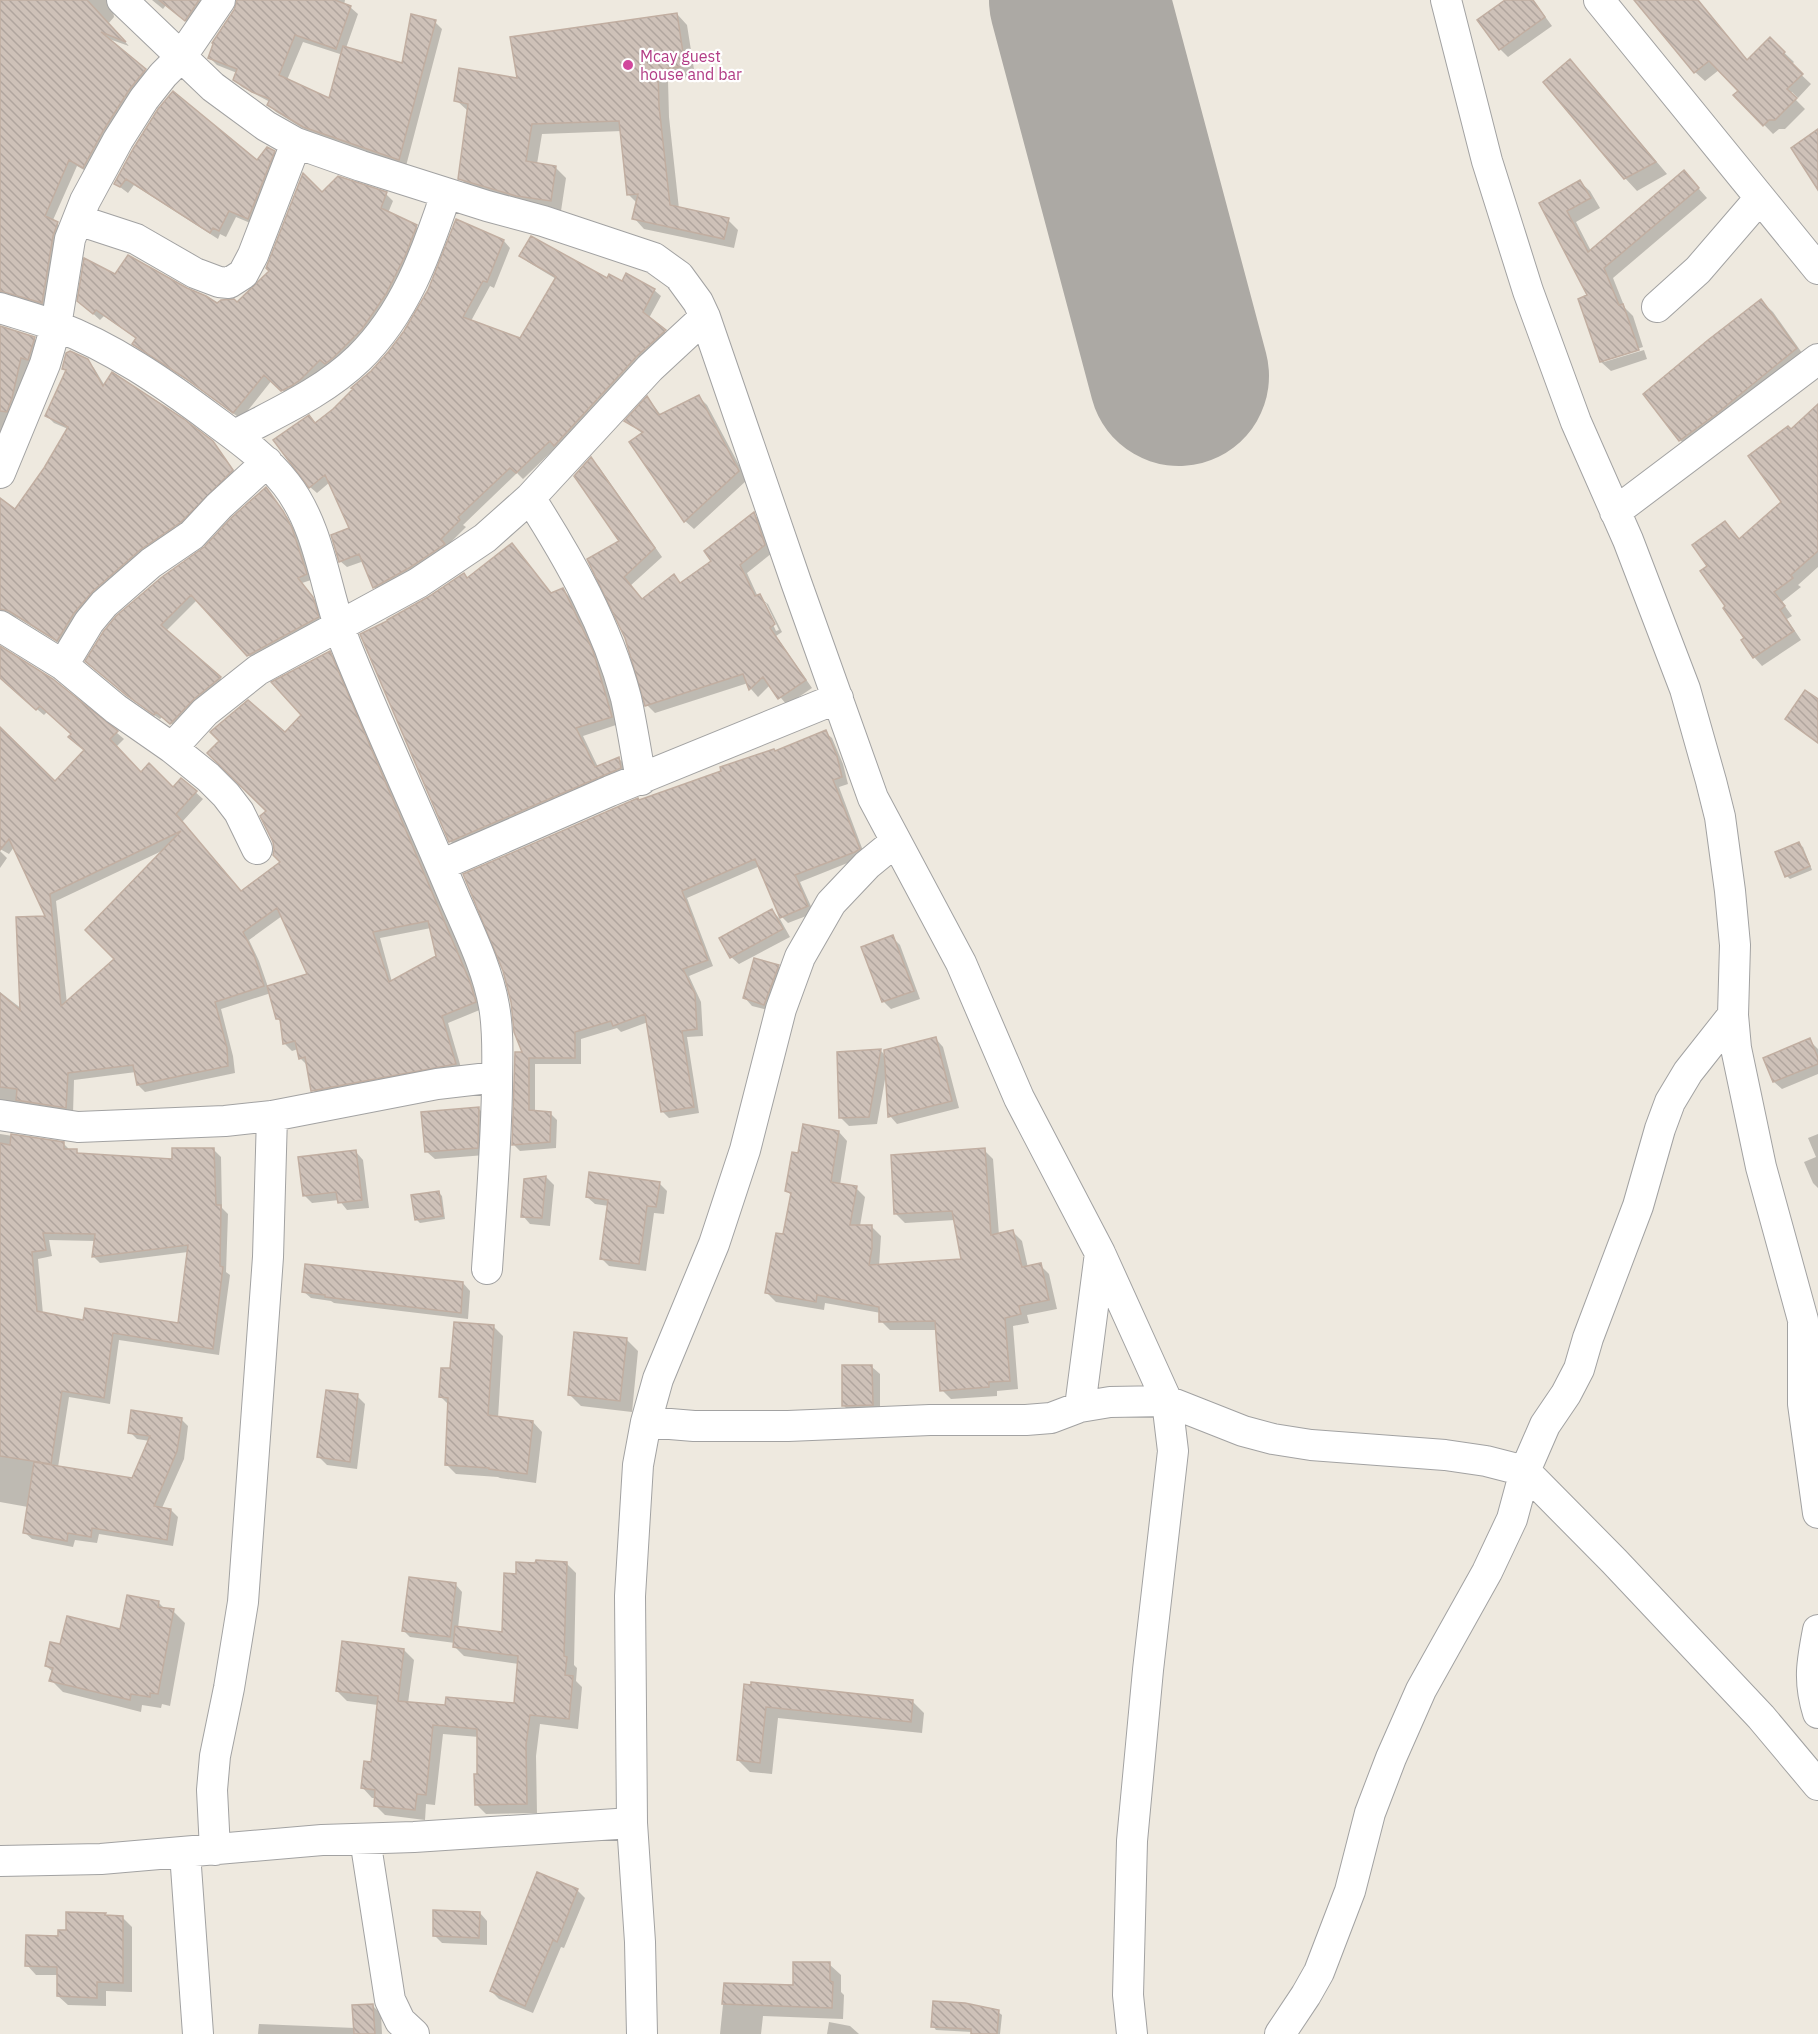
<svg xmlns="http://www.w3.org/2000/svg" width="1818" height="2034" viewBox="0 0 1818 2034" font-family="'IBM Plex Sans',sans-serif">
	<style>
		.shadow { fill: #0003; fill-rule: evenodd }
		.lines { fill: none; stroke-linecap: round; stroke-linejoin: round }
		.runway { stroke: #aca9a4; stroke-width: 180 }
		.building { fill: url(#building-back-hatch); stroke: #c1aea1; stroke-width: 1.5; fill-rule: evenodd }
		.minor-casing { stroke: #a2a2a2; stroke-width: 32 }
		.minor { stroke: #fff; stroke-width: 30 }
		.hotel-dot { fill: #d1479c; stroke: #fff; stroke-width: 2 }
		.labels { text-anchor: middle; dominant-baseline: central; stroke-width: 4.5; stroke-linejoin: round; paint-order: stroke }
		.hotel-label { font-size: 16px; fill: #b23c85; stroke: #fff; text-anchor: start }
	</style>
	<defs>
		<pattern id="building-back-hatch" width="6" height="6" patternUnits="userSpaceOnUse" patternTransform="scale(1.5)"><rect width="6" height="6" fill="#cec1b8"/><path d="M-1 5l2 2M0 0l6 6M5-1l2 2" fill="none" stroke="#b0a59e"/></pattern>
	</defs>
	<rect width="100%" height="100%" fill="#eee9df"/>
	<path class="shadow" d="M0 0H114L112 4 114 17 108 24 129 46 106 38 152 77 91 174 77 166 53 220 65 231 49 309 0 300Z
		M152 0H211L193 27 166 5 163 9Z
		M238 0H345L344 5 350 7 358 14 346 48 403 65 435 22 442 29 406 166 312 134 276 112 269 105 270 102 242 87 235 80 237 73 217 65 210 58 236 10ZM303 42 343 55 330 100 287 80Z
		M1508 0H1533L1552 26 1508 57 1500 49Z
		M1639 0H1698L1748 61 1770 39 1794 62 1791 65 1811 84 1798 98 1792 92 1790 94 1805 109 1785 129H1779L1773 134 1735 95 1740 91 1719 70 1705 81 1695 72Z
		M677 14 687 25 695 76 668 80 669 117 679 209 728 220 738 230 734 248 644 229 634 218 637 203 628 194 622 131 542 134 537 164 556 168 566 178 561 211 527 206 471 189 460 178 468 111 456 100 518 80Z
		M1570 61 1582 73 1667 174 1637 191 1625 178 1545 82Z
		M134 150 258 162 274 152 281 159 255 225 236 217 226 237 220 234 218 239 134 185 128 193 116 184Z
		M1684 172 1707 198 1613 278 1625 308 1633 316 1643 347 1604 359V362L1644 350 1647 359 1611 371 1601 362 1589 295 1541 204 1580 182 1590 191 1600 208 1576 222 1591 251Z
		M322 194H386L393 201 388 213 416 226 423 233 403 281 333 370 289 397 272 380 241 419 194 385 141 350 134 343 137 339 104 316 100 320 87 308 116 276 217 305 237 304 271 271Z
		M456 221 504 241 510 248 494 288 490 286 471 321 521 340 556 279 528 262 521 256 608 280 654 290 661 296 649 318 671 337 523 479 517 473 463 525 466 527 447 546 381 593 374 587 364 561 347 567 340 561 351 529 330 482 317 493 310 487 316 424 334 410 372 372 405 332 429 290Z
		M1761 301 1773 312 1807 360 1692 451 1680 440Z
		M34 338 41 345 35 366 28 364 19 406 0 452V349Z
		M87 360 94 368 105 386 212 443 239 477 65 647 18 618 9 615 0 617V515L15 511 45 468 68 429 54 423 47 416 67 372 63 368Z
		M698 396 707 405 747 480 694 529 685 521 643 434 626 421 648 398 661 415Z
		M1818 406V567L1798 585 1801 587 1782 602 1792 616 1787 619 1801 640 1762 666 1754 657 1709 566 1725 523 1740 540 1783 502 1791 430Z
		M591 460 599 467 662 557 630 586 642 600 674 576 681 584 713 562 754 514 761 522 772 553 747 573 758 597 768 604 782 632 776 636 812 688 787 705 770 685 758 697 751 689 748 683 655 713 647 705 626 638 621 542ZM763 603H766L779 630 776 631Z
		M266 489 288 518 297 535 311 580 302 583 318 604 323 623 254 661 198 599 166 631 226 683 177 729 163 716 160 719 134 701 93 667 205 548Z
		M464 575 468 579 552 595 563 590 571 598 600 661 619 724 583 736 598 767 619 759 627 766 628 776 459 849 451 842 362 635 428 599Z
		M0 648 52 680 117 733 124 739 116 747 141 774 173 789 182 780 203 799 182 822 241 893 282 863 276 850 269 811 285 734 303 715 329 653 336 659 466 962 482 1009 448 1023 462 1071 320 1097 313 1090 307 1065 300 1058 298 1049 292 1051 285 1044 282 1023 277 1018 271 993 221 1009 233 1056 235 1073 145 1092 138 1085 136 1072 74 1080 73 1114 0 1106V992L22 1009 47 917 14 847 9 854 0 849V729L55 783 85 751 73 734 48 711 44 715 0 678ZM166 849 116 959 67 1004 56 901ZM282 916 309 975 268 987 259 961 249 940ZM431 928 438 957 392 982 380 938Z
		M825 732 832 738 843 764 848 784 839 787 865 856 800 882 814 913 788 923 782 917 760 866 687 898 713 966 689 976 701 1002 703 1036 687 1037 699 1113 669 1118 662 1111 648 1022 621 1032 617 1028 581 1039V1064H535V1112L550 1113 557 1120 556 1148 520 1151 514 1145 524 1054 639 801 776 752Z
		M1799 844 1803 847 1812 870 1790 879 1787 876Z
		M0 851 7 858 0 868Z
		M772 911 780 919 790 937 739 964 731 957Z
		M892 937 900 945 920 999 891 1009 884 1002 863 948Z
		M778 966 786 974 772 1011 752 1006 745 998Z
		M936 1039 943 1047 959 1108 897 1124 890 1116 886 1074 877 1124 849 1126 841 1118 838 1053 881 1051 886 1056Z
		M1809 1040 1818 1049V1074L1782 1089 1774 1082Z
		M479 1109 486 1116 485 1155 435 1159 427 1152Z
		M839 1132 847 1141 840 1185 856 1188 865 1197 860 1226 872 1227 881 1236 879 1266 963 1260 955 1220 905 1223 896 1214 984 1150 993 1159 999 1235 1013 1232 1022 1241 1028 1268 1040 1265 1049 1274 1057 1309 1027 1315 1029 1323 1013 1326 1018 1389 997 1391V1396L951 1399 942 1390 937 1330H890L881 1321V1313L825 1303 824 1310 776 1302 767 1293 785 1236 792 1196 787 1191 799 1155Z
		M0 1134 64 1144 71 1151H76L80 1154 174 1161 214 1150 221 1157 222 1208 228 1214 226 1272 230 1275 219 1355 119 1340 110 1404 69 1397 58 1467 133 1479 150 1441 137 1439 130 1432 181 1419 188 1426 184 1459 162 1508 171 1510 178 1517 173 1546 99 1534 97 1543 75 1540 73 1547 32 1539 24 1532 28 1507 0 1502ZM49 1240 95 1241 93 1256 100 1263 188 1252 179 1325 84 1322 43 1314 38 1259 52 1256Z
		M1818 1134V1188L1813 1183 1804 1162 1816 1157 1808 1138Z
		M356 1152 363 1160 369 1208 347 1210 339 1200 312 1203 304 1195Z
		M546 1177 554 1185 550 1226 530 1224 523 1216 526 1180Z
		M659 1183 667 1191 664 1214 654 1213 646 1271 609 1266 601 1258 609 1206 595 1204 587 1197Z
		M438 1192 442 1196 445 1219 420 1223 417 1220Z
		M463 1283 470 1291 468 1319 334 1303 331 1301 311 1298 303 1291Z
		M493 1326 503 1336 498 1418 533 1422 542 1432 536 1483 500 1478 498 1477 456 1474 446 1464 449 1405 440 1396 452 1370Z
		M626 1339 638 1351 632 1412 581 1406 569 1394Z
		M872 1367 880 1374V1412L852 1414 844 1406Z
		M357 1396 365 1404 357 1469 327 1465 319 1457Z
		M566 1563 576 1573 574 1665 577 1668 576 1681 582 1687 578 1729 540 1724 536 1756 537 1813 486 1814 476 1804 479 1775V1737L443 1734 435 1805 426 1804 425 1820 385 1815 375 1805 376 1798H372L362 1787 373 1764 378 1705 347 1701 337 1691 404 1650 414 1660 408 1703 446 1706 515 1705 519 1664 464 1656 454 1646 455 1643 410 1637 403 1630 456 1585 462 1592 458 1628 504 1633 517 1576Z
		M158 1602 165 1609 173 1611 185 1623 170 1706 162 1704 161 1708 142 1705 141 1712 63 1692 51 1680 53 1672 46 1666 62 1646 122 1630Z
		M745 1686 912 1701 924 1713 922 1733 778 1718 772 1774 750 1772 738 1760Z
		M577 1890 585 1898 564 1948 561 1947 533 2013 499 1999 491 1991Z
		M480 1913 487 1921V1945L442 1943 434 1935Z
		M105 1914 107 1917H122L132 1927V1992L106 1991V2006L68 2005 58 1996 59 1975H36L27 1965 67 1932Z
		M829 1964 841 1975V1992L844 1995 843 2019 763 2016 761 2034H720L725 1985 795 1987Z
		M372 2005 381 2014 382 2034H258L259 2024 355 2028Z
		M998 2012 1002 2015 1000 2034H972V2032L936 2030 933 2026Z
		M829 2022 850 2026 859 2034H827Z"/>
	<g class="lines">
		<path class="runway" d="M1079 0 1179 376"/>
	</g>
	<path class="building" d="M0 0H87L126 42 101 32 146 69 129 90 103 131 83 168 69 160 45 216 58 222 53 236 42 303 0 291Z
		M159 0H199L185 21Z
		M237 0H335L351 6 336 49 295 35 279 75 329 98 343 46 402 63 411 14 436 20 399 160 303 127 267 105 270 99 252 92 233 80 237 69 208 58 213 44 212 43 234 10Z
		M1505 0H1533L1545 17 1499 50 1477 20Z
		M1634 0H1698L1747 60 1770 37 1785 52 1783 54 1803 74 1787 89 1797 98 1775 120H1769L1763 126 1733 95 1738 91 1709 61 1694 73Z
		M677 13 685 66 658 70 659 106 670 205 729 218 724 239 632 219 638 194 627 195 619 121 532 124 526 161 556 166 551 201 516 196 458 179 468 104 454 101 459 68 517 78 510 37Z
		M1570 59 1656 162 1624 179 1543 82Z
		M173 91 257 160 267 147 275 151 248 219 229 211 219 231 213 228 210 233 126 179 120 187 114 184 133 149 158 109Z
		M1818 129V190L1791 148Z
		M1684 170 1699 188 1604 268 1619 305 1623 304 1639 350 1600 362 1578 299 1587 295 1539 203 1580 180 1591 198 1567 211 1588 252Z
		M303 173 322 192 338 176 387 192 381 208 417 225 406 254 386 294 362 329 334 357 325 364 320 360 300 380 291 386 281 391 264 375 233 413 185 378 132 344 136 338 96 310 93 314 77 301 84 258 115 274 128 255 187 288 206 296 217 303 221 300 234 299 237 302 269 271 266 268Z
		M456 219 504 240 487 282 483 281 463 317 520 338 556 277 519 256 531 236 607 278 609 274 622 281 626 273 655 289 643 312 666 330 637 356 554 446 550 441 516 473 510 468 458 517 460 520 441 539 445 544 409 568 373 588 359 554 339 562 331 535 349 528 325 475 309 488 273 440 309 415 315 423 333 409 353 389 351 388 371 371 389 351 404 331 428 290Z
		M1761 299 1797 348 1715 415 1679 441 1643 394 1708 340Z
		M0 326 35 337 28 360 21 358 12 398 7 412 0 411Z
		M70 351 88 359 103 386 112 372 184 419 213 441 233 470 181 522 140 550 93 591 74 613 57 641 9 611 0 609V498L15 509 44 468 68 427 45 416 66 370 62 369 66 353Z
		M699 395 739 471 684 522 629 442 643 432 624 421 647 396 659 415Z
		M1818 404V551L1791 575 1793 578 1774 592 1785 606 1780 610 1794 631 1753 658 1741 640 1744 638 1723 608 1725 606 1700 571 1707 566 1692 545 1725 521 1739 539 1781 502 1748 456 1788 426 1791 429Z
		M591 457 655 548 624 577 642 599 674 574 680 583 711 561 704 551 754 512 765 545 740 565 755 596 760 594 775 624 770 628 806 680 778 699 763 677 749 690 743 674 645 706 625 638 587 559 619 541 574 476Z
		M266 487 283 511 292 528 307 574 298 578 313 597 319 617 247 656 191 595 161 625 221 677 194 699 170 724 156 712 154 715 126 695 85 661 103 632 116 616 162 577 204 547 231 518Z
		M512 543 551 593 563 588 570 602 593 651 612 717 576 728 595 767 619 757 621 768 449 842 360 634 387 621V620L428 597 464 573 467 578Z
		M0 646 53 679 118 731 110 739 141 772 149 763 173 787 181 778 197 791 176 814 241 891 280 862 273 855 274 850 273 842 260 816 266 811 207 753 219 741 210 732 248 700 285 732 301 715 271 682 330 651 470 982 476 1002 442 1016 456 1064 311 1091 305 1057 299 1059 295 1041 283 1044 280 1019H276L267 986 307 974 277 908 243 932 253 952 264 986 215 1002 227 1048 228 1066 137 1085 133 1065 68 1073 66 1108 16 1100 17 1089 0 1087V993L20 1010 16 917 45 916 9 839 0 850V727L55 781 84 750 68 737 71 734 40 706 36 710 0 678ZM181 831 85 930 114 959 61 1006 50 894ZM428 921 436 956 389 982 373 932Z
		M1805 690 1818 699V743L1785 719Z
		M826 730 837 756 842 777 833 780 860 849 855 852 795 875 808 906 780 918 755 859 682 891 708 960 683 969 695 994 697 1029 682 1031 694 1107 661 1112 645 1014 613 1026 611 1021 575 1032V1058H529V1110L551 1112 550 1142 512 1145 515 1052H522L514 1032 511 1002 503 971 463 874 638 798 639 800 721 771 720 767 774 749 775 751Z
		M1799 842 1810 866 1785 877 1775 852Z
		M772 909 783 929 730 958 719 938Z
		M893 935 914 991 882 1002 861 947Z
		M754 958 779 965 764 1005 743 998Z
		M936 1037 952 1101 888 1117 884 1050Z
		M1810 1038 1818 1058V1064L1773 1082 1763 1058Z
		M881 1049 869 1117 839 1118 837 1052Z
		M479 1107 478 1148 425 1152 421 1112Z
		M803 1124 839 1131 831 1182 857 1186 850 1225H872V1248L869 1265 961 1259 952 1211 894 1214 891 1155 985 1148 991 1235 1013 1230 1022 1267 1041 1263 1049 1300 1019 1306 1021 1314 1005 1318 1010 1381 989 1382V1387L940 1391 935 1321 879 1322V1307L817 1295 816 1302 765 1293 776 1233 783 1234 791 1193 785 1191 792 1152 798 1153Z
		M11 1134 64 1142V1149H77V1153L172 1159V1148H214L216 1205H221L220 1266 223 1267 213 1349 113 1333 104 1398 62 1391 51 1464 0 1456V1143L10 1145ZM43 1233 95 1234 92 1257 188 1245 178 1323 85 1308 83 1320 37 1311 32 1252 46 1250Z
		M356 1150 362 1200 338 1203 336 1192 303 1196 298 1157Z
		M589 1172 660 1182 656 1207 647 1206 639 1264 600 1259 608 1200 586 1197Z
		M546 1176 542 1218 521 1217 524 1179Z
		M439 1191 443 1216 415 1220 411 1195Z
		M305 1264 463 1282 461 1313 325 1297V1295L302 1292Z
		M454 1322 494 1325 488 1415 533 1421 527 1474 489 1469V1468L445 1465 448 1398 439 1397 441 1368H450Z
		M574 1332 627 1338 620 1401 568 1395Z
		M842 1365H872L873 1405 842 1406Z
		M326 1390 358 1394 350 1462 317 1457Z
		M131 1410 182 1418 177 1451 154 1506 171 1509 167 1540 92 1528 91 1537 68 1533 67 1541 23 1533 34 1462 132 1478 150 1436 128 1433Z
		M536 1560 567 1562 564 1656 567 1657 565 1675 573 1676 569 1719 530 1715 526 1745 527 1804 475 1805 474 1774H477V1729L433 1725 426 1795 417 1794 415 1810 374 1806 375 1790 361 1788 364 1761 371 1762 378 1696 336 1691 342 1641 404 1649 398 1701 445 1705 446 1697 514 1703 518 1656 453 1647 455 1626 502 1632 504 1573 516 1574V1562L535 1563Z
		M409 1577 456 1583 450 1637 402 1631Z
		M127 1595 159 1601 158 1607 174 1609 158 1694 150 1693V1697L131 1694 130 1700 49 1681 53 1668 45 1666 50 1642 60 1644 67 1616 120 1629Z
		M751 1682 913 1700 911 1722 766 1707 760 1763 737 1760 744 1684 751 1685Z
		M537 1872 578 1889 557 1942 553 1940 525 2006 490 1991Z
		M433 1910 480 1912 479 1938 433 1936Z
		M66 1912 106 1913 105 1915 123 1916V1983L97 1982V1998L57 1996V1967L25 1966 26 1935 58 1936V1930H66Z
		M793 1962H830V1981L833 1982 832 2008 722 2004 724 1983 793 1985Z
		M933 2001 965 2003 999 2010 997 2034H971V2029L931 2027Z
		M373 2004 375 2034H354L352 2005Z"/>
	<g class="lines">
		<g class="minor-casing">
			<path id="minor" d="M122 0 213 87 266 126 296 143 361 166 487 206 543 221 654 258 679 276 698 302 705 317 796 582 873 798 961 963 1019 1098 1100 1253 1167 1401 1173 1451 1148 1670 1132 1841 1128 1995 1132 2034
				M1446 0 1487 161 1528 291 1576 422 1628 540 1685 689 1711 781 1720 817 1730 891 1735 945 1733 1015 1736 1048 1761 1167 1803 1320V1404L1818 1513
				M1599 0 1818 269
				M78 220 136 239 195 273 219 282 229 283 243 274 253 255 296 143
				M1657 307 1698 270 1760 198
				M0 308C19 314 38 319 56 326 112 347 164 383 212 419 239 439 265 457 286 484 322 530 325 595 347 648 380 730 417 809 451 890 467 928 487 966 494 1006 499 1033 497 1061 497 1088 496 1148 491 1209 487 1269
				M235 435C278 412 324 392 359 358 405 313 426 254 446 194
				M0 473 45 364 56 326 70 239 85 201 118 140 144 99 163 75 181 57 220 0
				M530 498C570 560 607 626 626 698 632 725 636 752 641 780
				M1615 512 1818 359
				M0 626 63 665 116 709 172 748 208 777 226 795 239 812 257 849
				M63 665 89 622 104 604 151 563 192 535 219 506 267 462
				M172 748 205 712 258 670 418 583 485 538 530 498 650 368 705 317
				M441 865 610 791 838 698
				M0 1115 78 1127 225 1121 272 1116 437 1084 497 1077
				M1080 1407 1100 1253
				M646 1422 694 1426H788L930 1420H1026L1051 1418 1080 1407 1110 1402 1167 1401 1243 1431 1273 1439 1311 1445 1445 1455 1486 1461 1525 1471 1614 1561 1761 1717 1818 1785
				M1818 1630C1812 1661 1808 1681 1818 1713
				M365 1839 390 2000 400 2021 414 2034
				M215 1850 212 1790 215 1756 229 1688 243 1602 268 1257 272 1116
				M185 1853 198 2034
				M0 1861 101 1859 322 1840 414 1837 632 1823
				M642 2034 640 1942 632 1823 630 1596 638 1465 646 1422 658 1379 714 1244 745 1150 781 1009 800 957 831 903 867 865 895 842
				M1280 2034 1306 1995 1319 1972 1350 1891 1370 1813 1391 1758 1421 1690 1487 1572 1512 1519 1525 1471 1545 1425 1566 1394 1579 1369 1588 1338 1638 1206 1660 1129 1670 1102 1688 1072 1733 1015"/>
		</g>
		<use href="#minor" class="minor"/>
	</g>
	<circle class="hotel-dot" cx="628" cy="65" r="6"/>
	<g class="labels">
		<g class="hotel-label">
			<text x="640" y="56">Mcay guest<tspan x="640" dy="18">house and bar</tspan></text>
		</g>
	</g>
</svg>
